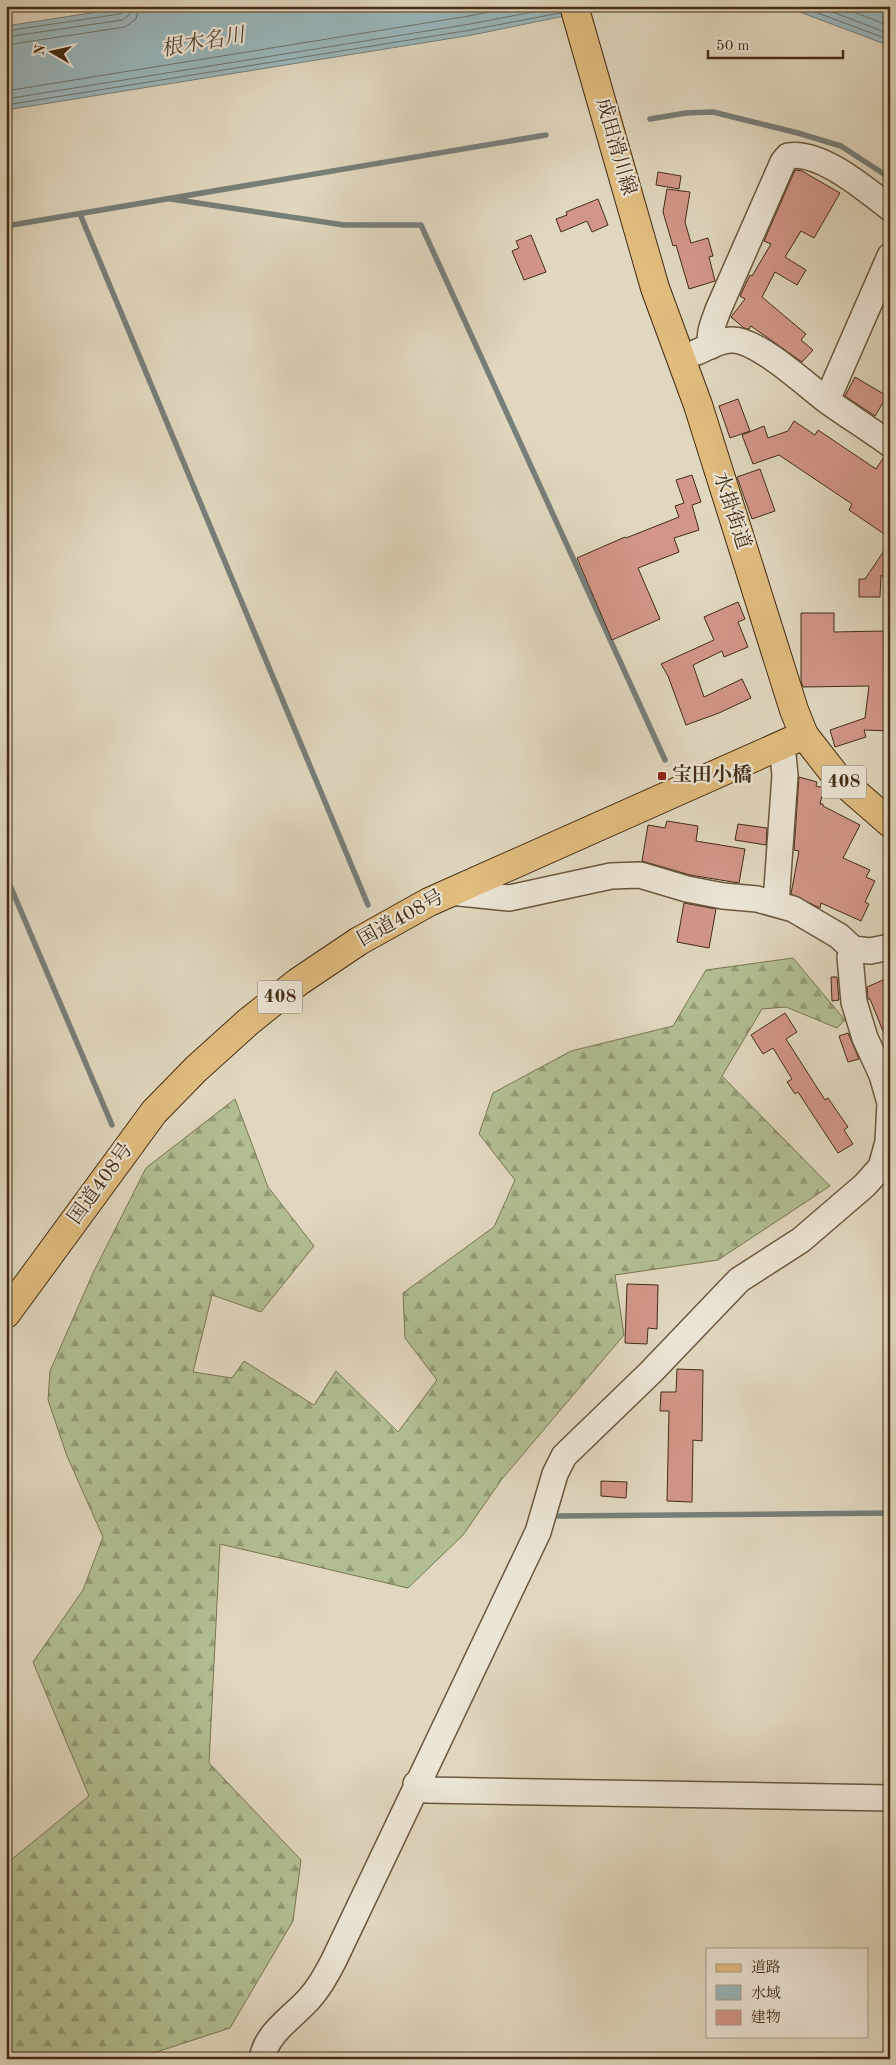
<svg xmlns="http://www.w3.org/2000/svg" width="896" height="2065" viewBox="0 0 896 2065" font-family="'Old Standard TT','Noto Serif JP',serif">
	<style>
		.forest { fill: url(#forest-firs); stroke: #7a7553 }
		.water { fill: #99b7bc; stroke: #777f79 }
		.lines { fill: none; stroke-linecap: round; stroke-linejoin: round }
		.shore { stroke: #6e7268; stroke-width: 1 }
		.stream { stroke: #777f79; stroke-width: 5.5 }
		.building { fill: #d19688; stroke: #442c14 }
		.minor-casing { stroke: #6b573e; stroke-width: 28 }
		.major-casing { stroke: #442c14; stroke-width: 30 }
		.highway-casing { stroke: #442c14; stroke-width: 30 }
		.minor { stroke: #ebe5d5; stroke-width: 25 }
		.major { stroke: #e0bc7f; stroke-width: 28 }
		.highway { stroke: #e0bc7f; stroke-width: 28 }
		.poi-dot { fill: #8f2418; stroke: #ebe5d5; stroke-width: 2 }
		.labels { text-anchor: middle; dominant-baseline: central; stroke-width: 4.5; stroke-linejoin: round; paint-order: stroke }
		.shield { fill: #ebe5d5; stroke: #76644e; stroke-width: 1 }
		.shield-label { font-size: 19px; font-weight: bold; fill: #442c14 }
		.street-label { font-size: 20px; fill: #442c14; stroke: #ebe5d5 }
		.poi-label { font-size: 20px; font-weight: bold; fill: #442c14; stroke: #ebe5d5; text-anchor: start }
		.water-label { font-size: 21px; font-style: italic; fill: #554836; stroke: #ebe5d5 }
	</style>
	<defs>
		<pattern id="forest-firs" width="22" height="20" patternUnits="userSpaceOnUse" patternTransform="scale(1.25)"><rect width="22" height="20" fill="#b1be92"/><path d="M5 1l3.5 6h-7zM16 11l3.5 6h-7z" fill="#929b76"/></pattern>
	</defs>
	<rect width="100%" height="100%" fill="#e0d7be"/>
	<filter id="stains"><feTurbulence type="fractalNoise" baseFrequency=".004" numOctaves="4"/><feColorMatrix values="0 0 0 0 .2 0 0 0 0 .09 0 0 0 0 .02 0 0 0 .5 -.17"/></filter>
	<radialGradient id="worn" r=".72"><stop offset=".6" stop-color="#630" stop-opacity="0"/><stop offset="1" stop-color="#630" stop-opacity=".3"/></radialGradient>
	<path class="forest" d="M793 958 845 1020 837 1028 786 1007 762 1009 722 1076 830 1186 718 1260 615 1275 624 1335 502 1479 463 1535 408 1588 220 1544 209 1763 301 1860 293 1921 230 2028 135 2059H6V1864L89 1796 33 1662 83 1590 103 1537 67 1456 48 1400 50 1371 93 1273 146 1168 235 1099 268 1187 314 1246 261 1312 212 1295 193 1372 232 1378 244 1361 314 1405 336 1371 398 1432 437 1380 405 1338 403 1293 494 1227 515 1180 479 1134 493 1093 571 1051 673 1026 706 970Z"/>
	<path class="water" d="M136 6H613L472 35 6 110V26Z
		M784 6H883L890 10V46Z"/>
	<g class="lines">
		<path class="shore" d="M799 6 890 40
			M817 6 890 34
			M838 6 890 26
			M6 31 120 14 124 11 125 6
			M6 37 122 20 129 15 132 6
			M6 45 125 27 136 19 139 6
			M6 91 469 16 521 6
			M6 99 470 24 559 7
			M6 105 471 30 560 13"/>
		<path class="stream" d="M650 119 686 113 713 112 798 133 841 146 890 178
			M171 199 344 225H421L665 760
			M80 214 368 905
			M6 226 546 135
			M6 876 112 1125
			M558 1516 890 1513"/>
	</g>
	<path class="building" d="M795 170 802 171 840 193 814 238 801 231 785 257 806 270 797 285 775 272 762 297 806 334 801 340 813 350 802 362 751 326 749 329 744 328 731 317 745 299 740 296 750 275 752 276 771 244 764 241Z
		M658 172 681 176 679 189 656 185Z
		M667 189 690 192 685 222 691 243 708 238 713 256 709 257 715 281 689 289 676 245 673 246 663 212Z
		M598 199 608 225 592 232 587 221 561 232 556 219 567 215 566 212Z
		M531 235 546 272 524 280 512 251 519 248 516 241Z
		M855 377 887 396 875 416 845 396Z
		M738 399 750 431 730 438 719 406Z
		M794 421 815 435 818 430 876 469 884 457 890 458V538L849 510 852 504 779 455 753 464 742 435 764 426 768 438 788 431Z
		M760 469 775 511 752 519 737 477Z
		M692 475 701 502 692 505 699 530 674 538 679 552 638 568 660 619 612 640 577 558 625 537 626 538 679 517 675 506 684 503 676 480Z
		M890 542V581L881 575 880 597H859V579H865Z
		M738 602 745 619 738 622 748 647 724 657 722 651 693 665 704 697 742 679 751 698 719 713 686 725 668 676 661 664 714 640 704 617Z
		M801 613H834V632L884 631 885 709H890V731L864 730 866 737 835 747 830 730 865 718 869 686 803 687 801 681Z
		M799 777 817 782 816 786 824 788 820 804H823V806L860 825 843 858 870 870 866 877 875 881 865 902 869 904 861 921 821 903 820 908 791 894 799 851 794 850Z
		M667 821 698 826 696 841 745 849 739 883 690 875 642 861 648 825 665 828Z
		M738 824 767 828 766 845 735 840Z
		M684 903 716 909 709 948 677 942Z
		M831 977H837L839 1000 832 1001Z
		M890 977V1046H889L870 999H868L867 987Z
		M785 1013 797 1032 786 1039 825 1100 828 1098 848 1127 844 1130 853 1144 838 1153 798 1092 795 1094 787 1082 792 1079 773 1048 763 1054 751 1035Z
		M848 1033 859 1059 848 1062 839 1036Z
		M627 1284 658 1285 657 1329 648 1328 647 1344 625 1343Z
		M677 1369 703 1370 702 1441 693 1440 692 1502 667 1501 669 1411H660L661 1392H676Z
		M601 1481 627 1482 626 1498 601 1496Z"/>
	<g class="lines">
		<g class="minor-casing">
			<path id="minor" d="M711 346C708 333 714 322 718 310L783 162 788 156C820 150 865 189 890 208
				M697 352C709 347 720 339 733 340 759 341 805 384 826 400 847 415 869 429 890 444
				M827 400 890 256
				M450 892 509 898 611 876 640 875 687 889 723 896 757 899 793 909 839 936 853 949 870 951 890 947
				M776 903 785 775 782 745
				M416 1784 426 1790 890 1798
				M262 2059C266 2033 293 2017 309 1999 320 1987 327 1974 334 1960L538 1532 555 1474 564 1456 651 1372 739 1280 801 1240 865 1185 881 1167 888 1142 890 1103 882 1075 865 1038 854 1002 850 957 853 949"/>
		</g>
		<g class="major-casing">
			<path id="major" d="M574 6 655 288 698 405 794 710 804 735"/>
		</g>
		<g class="highway-casing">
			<path id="highway" d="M6 1314 154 1112 196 1069 248 1022 298 982 359 941 429 902 804 735 836 776 890 823"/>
		</g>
		<use href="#minor" class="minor"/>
		<use href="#major" class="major"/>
		<use href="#highway" class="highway"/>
	</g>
	<rect class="poi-dot" x="657" y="771" width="10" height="10" rx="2.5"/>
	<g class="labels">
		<g class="shield">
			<rect x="821.5" y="765.5" width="45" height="33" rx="4"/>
			<rect x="257.5" y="980.5" width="45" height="33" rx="4"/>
		</g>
		<g class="shield-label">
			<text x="844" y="782">408</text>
			<text x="280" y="997">408</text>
		</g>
		<g class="street-label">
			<text transform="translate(615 147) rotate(74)">成田滑川線</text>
			<text transform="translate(731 511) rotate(72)">水掛街道</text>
			<text transform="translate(401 919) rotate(-29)">国道408号</text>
			<text transform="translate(101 1184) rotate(-54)">国道408号</text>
		</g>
		<g class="poi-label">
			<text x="672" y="776">宝田小橋</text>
		</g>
		<g class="water-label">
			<text transform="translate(203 43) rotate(-10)">根木名川</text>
		</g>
	</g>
	<rect width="896" height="2065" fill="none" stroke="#e0d7be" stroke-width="25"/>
	<rect x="8" y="8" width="881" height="2050" fill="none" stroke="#442c14" stroke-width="2.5"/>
	<rect x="12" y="12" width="871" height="2040" fill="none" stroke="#442c14"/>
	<rect x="706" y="1948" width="162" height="90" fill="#ebe5d5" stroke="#a89b88"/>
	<rect x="716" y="1964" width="25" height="8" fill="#e0bc7f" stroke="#a89b88"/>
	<text x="751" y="1972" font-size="15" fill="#442c14">道路</text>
	<rect x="716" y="1985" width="25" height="15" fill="#99b7bc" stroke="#a89b88"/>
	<text x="751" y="1998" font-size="15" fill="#442c14">水域</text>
	<rect x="716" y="2010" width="25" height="15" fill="#d19688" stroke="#a89b88"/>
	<text x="751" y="2022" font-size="15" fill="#442c14">建物</text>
	<g transform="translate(52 52) rotate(279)" stroke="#ebe5d5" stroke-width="4" paint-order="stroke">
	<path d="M0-4L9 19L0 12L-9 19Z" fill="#442c14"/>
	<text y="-8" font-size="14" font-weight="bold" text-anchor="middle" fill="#442c14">N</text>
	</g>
	<path d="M708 50v8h135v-8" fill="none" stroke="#442c14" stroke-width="2.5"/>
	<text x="716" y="50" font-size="15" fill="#442c14" stroke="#ebe5d5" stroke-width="4" paint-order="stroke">50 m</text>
	<rect width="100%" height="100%" filter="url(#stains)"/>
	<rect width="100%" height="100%" fill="url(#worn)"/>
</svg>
